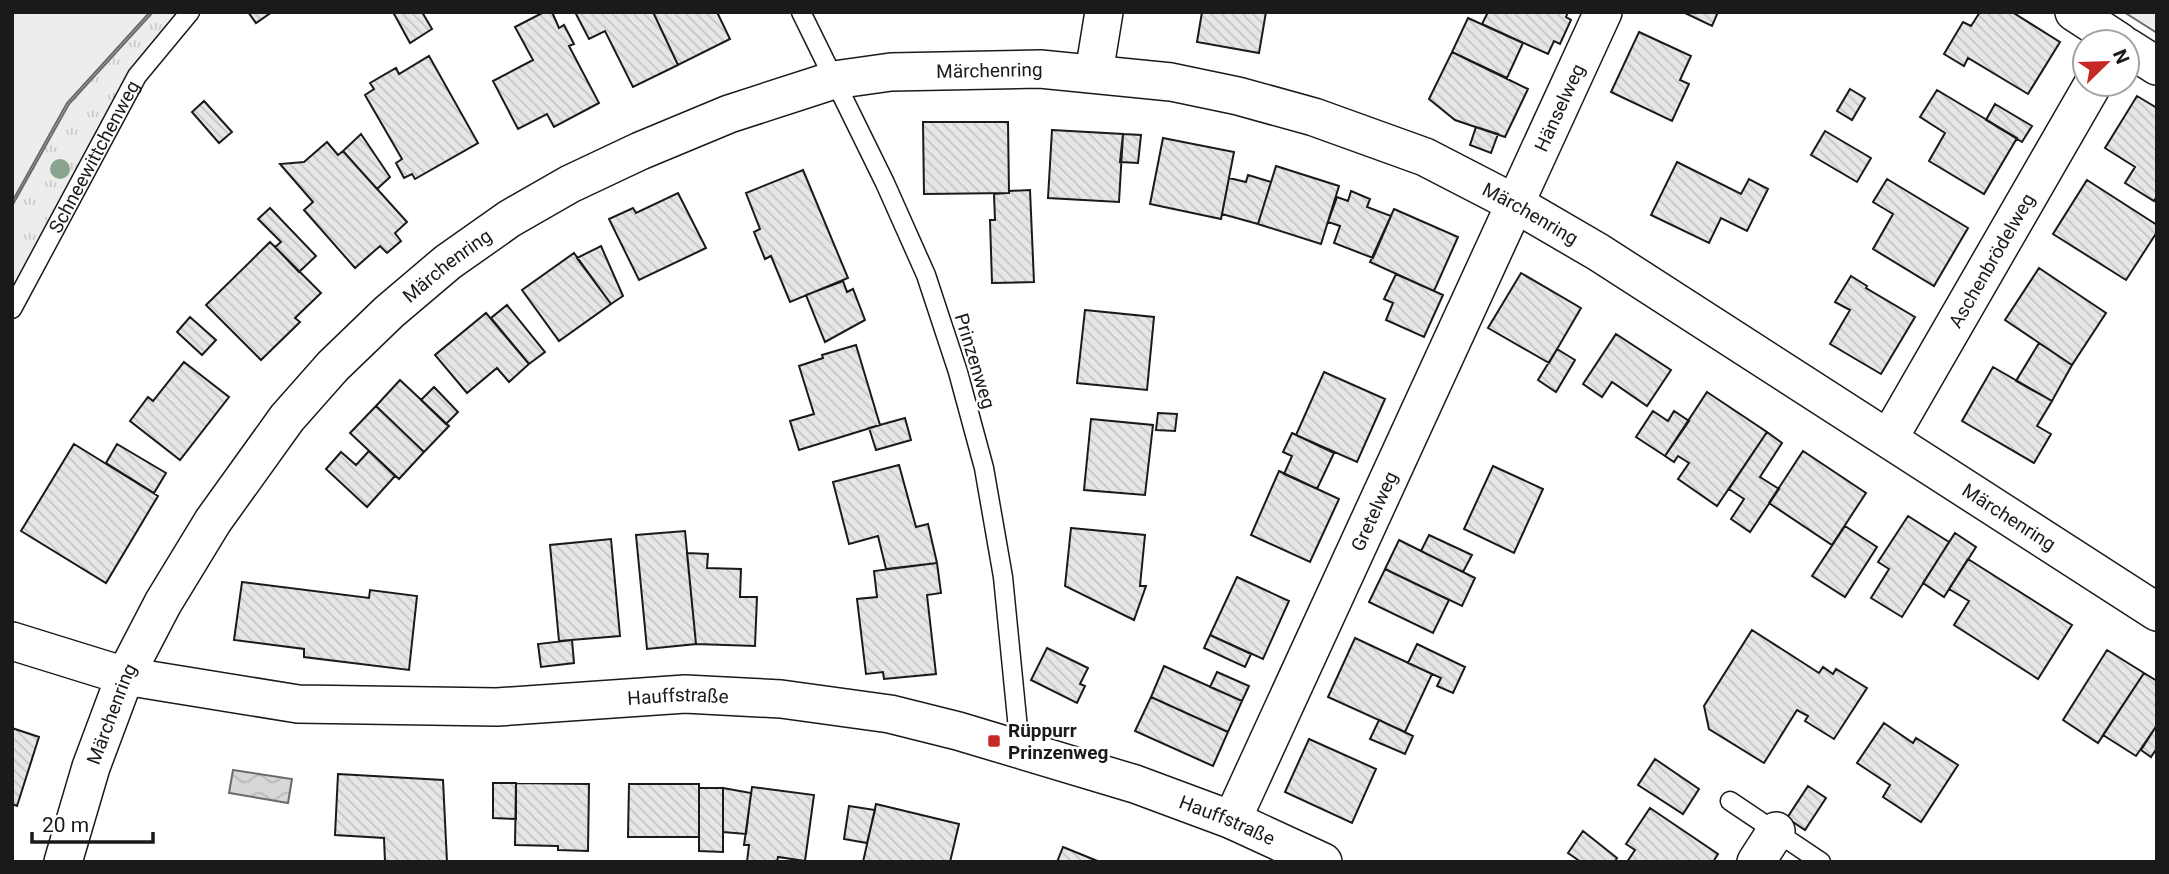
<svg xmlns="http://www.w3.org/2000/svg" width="2169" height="874" viewBox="0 0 2169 874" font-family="Roboto,sans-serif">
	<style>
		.grass { fill: url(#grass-tufts); stroke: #6a6a6a; stroke-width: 2 }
		.built { fill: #ededed; stroke: #6a6a6a; stroke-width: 2 }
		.water { fill: url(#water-waves); stroke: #6a6a6a; stroke-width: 2 }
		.building { fill: url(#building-back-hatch); stroke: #1a1a1a; stroke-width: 2 }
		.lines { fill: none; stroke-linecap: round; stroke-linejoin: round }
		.service-casing { stroke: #1a1a1a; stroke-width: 21 }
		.minor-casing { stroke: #1a1a1a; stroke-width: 40 }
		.service { stroke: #fff; stroke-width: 18 }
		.minor { stroke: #fff; stroke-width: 37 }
		.tree { fill: #8aa48f }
		.poi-dot { fill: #c62828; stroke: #fff; stroke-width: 2.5 }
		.labels { text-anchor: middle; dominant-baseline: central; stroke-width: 5; stroke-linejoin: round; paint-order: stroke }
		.street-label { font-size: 19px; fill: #1a1a1a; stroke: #fff }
		.poi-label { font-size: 19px; font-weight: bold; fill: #1a1a1a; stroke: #fff; text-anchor: start }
	</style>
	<defs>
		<pattern id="grass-tufts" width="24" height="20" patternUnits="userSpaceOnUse" patternTransform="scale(1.75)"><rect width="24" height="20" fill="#ededed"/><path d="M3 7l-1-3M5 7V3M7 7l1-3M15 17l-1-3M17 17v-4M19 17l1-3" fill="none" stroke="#cbcbcb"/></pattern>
		<pattern id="water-waves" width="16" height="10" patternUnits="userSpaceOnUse" patternTransform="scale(1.75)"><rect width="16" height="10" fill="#d7d7d7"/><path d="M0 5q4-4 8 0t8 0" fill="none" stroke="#b8b8b8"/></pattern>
		<pattern id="building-back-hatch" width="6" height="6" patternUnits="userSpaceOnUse" patternTransform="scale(1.75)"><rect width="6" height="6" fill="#e6e6e6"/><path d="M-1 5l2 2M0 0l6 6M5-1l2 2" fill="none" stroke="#c5c5c5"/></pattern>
	</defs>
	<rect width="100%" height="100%" fill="#fff"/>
	<path class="grass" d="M153 12H191L133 73 12 291V206L69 104Z
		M2124 12H2157V33Z"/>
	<path class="built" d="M12 12H150L67 103 12 202Z"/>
	<path class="water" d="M233 770 292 779 288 803 229 793Z"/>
	<path class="building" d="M248 12H272L256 23Z
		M393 12H422L432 29 410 43Z
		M544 12H552L559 28 564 25 574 44 569 46 599 103 554 127 547 114 518 129 493 81 533 60 515 27Z
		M575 12H653L678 65 633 87 605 31 589 39Z
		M653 12H717L730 39 678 65Z
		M1202 12H1266L1259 53 1197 42Z
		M1488 12H1568L1566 17 1571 20 1560 44 1554 41 1548 54 1482 24Z
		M1683 12H1718L1712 26Z
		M1980 12H2012L2060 42 2028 94 1968 58 1964 66 1944 54 1963 22 1971 26Z
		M1468 18 1523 43 1507 78 1452 52Z
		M1639 32 1691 56 1680 80 1689 84 1672 121 1611 92Z
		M1452 52 1528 89 1505 137 1455 120 1429 99Z
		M429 56 478 143 415 179 412 174 404 178 396 163 402 159 365 95 374 89 370 83 396 68 399 74Z
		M1850 89 1865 98 1852 120 1837 111Z
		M1937 90 2017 138 1984 194 1929 161 1945 133 1920 117Z
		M2137 96 2157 108V196L2154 201 2125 183 2135 167 2105 148Z
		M204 101 232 132 219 143 192 112Z
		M1995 104 2032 126 2022 142 1986 120Z
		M923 122H1008L1009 193 924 194Z
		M1476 127 1498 134 1491 153 1470 145Z
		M1052 130 1123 134 1119 202 1048 198Z
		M1825 131 1871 158 1857 182 1811 155Z
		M361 134 390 177 377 189 343 151Z
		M1123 134 1141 135 1138 163 1120 162Z
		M1163 138 1234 152 1221 219 1150 204Z
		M327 142 338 155 343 151 407 222 395 233 401 241 387 253 380 246 355 268 304 210 313 202 280 164 304 162Z
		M1677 162 1741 194 1749 179 1768 189 1747 231 1721 218 1709 243 1651 215Z
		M1276 166 1339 186 1321 244 1258 224Z
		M803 170 848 278 790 302 771 256 765 259 754 232 760 229 746 193Z
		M1248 175 1271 182 1258 224 1222 214 1229 178 1246 182Z
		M1887 179 1968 228 1934 286 1873 249 1893 214 1873 202Z
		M2087 180 2157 225V232L2126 280 2053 234Z
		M1030 190 1034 282 992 283 990 220H995L994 194 1009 193V191Z
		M1351 191 1370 199 1367 207 1391 216 1373 258 1334 243 1340 226 1328 222 1337 197 1348 201Z
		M678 193 706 248 639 280 609 219 633 208 636 213Z
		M270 208 316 256 299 272 275 247 281 242 258 219Z
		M1394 209 1458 237 1434 291 1370 262Z
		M270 242 321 293 295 318 300 322 261 360 206 305Z
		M601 246 623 296 611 304 577 258Z
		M574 253 611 304 559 341 522 290Z
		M2039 268 2106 313 2072 365 2005 320Z
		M1521 273 1581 308 1549 363 1488 328Z
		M1396 274 1443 295 1424 337 1386 320 1393 303 1384 299Z
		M1851 276 1867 286 1866 288 1915 317 1881 374 1830 344 1850 310 1835 302Z
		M843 281 847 292 853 289 865 320 825 342 806 295Z
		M507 305 545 352 529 364 491 318Z
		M1085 310 1154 317 1147 390 1077 383Z
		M486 313 529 364 509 382 497 368 467 393 435 355Z
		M190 317 216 340 202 355 177 332Z
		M1616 334 1671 370 1647 406 1612 382 1602 397 1583 384Z
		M2039 343 2072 365 2052 401 2016 381Z
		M856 345 880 425 799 450 790 421 814 414 799 366 823 358 822 355Z
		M1557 349 1575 360 1556 392 1538 380Z
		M184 362 229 397 180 460 130 421 148 397 153 401Z
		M1993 367 2052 401 2037 426 2051 434 2034 463 1962 421Z
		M1324 372 1385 399 1357 462 1296 435Z
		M400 380 449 426 424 452 376 406Z
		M434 387 458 412 446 424 421 400Z
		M1707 392 1767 432 1717 506 1678 479 1689 463 1678 456 1674 462 1665 456Z
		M376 406 424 452 399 479 350 433Z
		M1653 411 1668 421 1674 411 1689 421 1665 456 1636 437Z
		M1158 413 1177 414 1175 431 1156 430Z
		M905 418 911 440 876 450 869 428Z
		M1091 419 1153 425 1145 495 1084 490Z
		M1767 432 1782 443 1760 477 1779 489 1750 532 1731 519 1744 499 1729 489Z
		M1292 433 1334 453 1317 489 1284 474 1292 456 1283 452Z
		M74 444 158 496 106 583 21 531Z
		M117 444 166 473 154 493 106 463Z
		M369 451 395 476 367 507 326 469 341 452 356 465Z
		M1803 451 1866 493 1832 545 1769 503Z
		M899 465 916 527 928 524 937 563 886 569 878 536 849 544 833 482Z
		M1493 466 1543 489 1514 553 1464 529Z
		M1279 471 1339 499 1310 562 1251 535Z
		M1908 516 1949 542 1902 617 1871 598 1889 569 1878 562Z
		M1845 526 1877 547 1845 597 1812 576Z
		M1071 528 1145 535 1140 586H1146L1134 620 1065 586Z
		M685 531 696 644 647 649 636 535Z
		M1955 533 1976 547 1944 597 1923 583Z
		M1429 535 1472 555 1463 572 1421 551Z
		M611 539 620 636 559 641 550 545Z
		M1399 540 1475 578 1462 606 1385 569Z
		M687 553 708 554 707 568 741 569 740 597H757L755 646 696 644Z
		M1968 559 2072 625 2038 679 1954 625 1969 601 1949 589Z
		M937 563 941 593 927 595 936 674 884 679 883 672 866 674 857 599 877 597 874 571Z
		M1385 569 1449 600 1433 633 1369 602Z
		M1237 577 1289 601 1263 659 1210 635Z
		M242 582 369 598 370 590 417 596 409 670 304 657V649L234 640Z
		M1752 630 1819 673 1823 667 1833 674 1836 669 1867 688 1834 739 1805 721 1808 716 1797 710 1764 763 1709 729 1704 706Z
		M1210 635 1251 654 1245 667 1204 648Z
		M1355 638 1432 674 1405 732 1328 697Z
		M572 640 574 663 541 667 538 644Z
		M1417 644 1465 667 1453 693 1437 686 1441 678 1408 663Z
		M1047 648 1088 668 1080 684 1085 686 1077 703 1031 680Z
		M2107 650 2144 673 2098 743 2063 720Z
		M1164 666 1242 701 1228 732 1151 697Z
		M1217 672 1249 686 1242 701 1210 687Z
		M2144 673 2157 681V725L2136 756 2103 735Z
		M1151 697 1228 732 1213 766 1135 731Z
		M1379 720 1413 736 1405 754 1370 739Z
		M1884 723 1913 743 1916 738 1958 765 1921 822 1883 797 1890 785 1857 763Z
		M2157 725V748L2151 757 2141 750Z
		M12 728 39 737 17 806 12 804Z
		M1309 739 1376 769 1352 823 1285 792Z
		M1655 759 1699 789 1683 814 1638 785Z
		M338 774 443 780 447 862H385L384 838 335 835Z
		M493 783H516V819L493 818Z
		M516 783 589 784 588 851 558 850V846L515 845Z
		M629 784H699V837H628Z
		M1808 786 1826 798 1805 830 1787 818Z
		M752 787 814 795 805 861 778 857 777 862H747L749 845H744Z
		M699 788H723V852L699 851Z
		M723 788 751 793 746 834 723 832Z
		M876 804 959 824 950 862H863Z
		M849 806 875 810 867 843 844 839Z
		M1650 808 1718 854 1713 862H1627L1635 850 1626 844Z
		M1583 831 1617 858 1615 862H1581L1568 853Z
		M1063 847 1100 862H1057Z"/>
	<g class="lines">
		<g class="service-casing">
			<g id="service">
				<path d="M801 12 885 183 926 275 958 372 984 468 1003 577 1020 749"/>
				<path id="s1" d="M12 309 137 76 190 12"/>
				<path d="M1730 801 1821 862"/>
			</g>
		</g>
		<g class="minor-casing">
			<g id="minor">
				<path d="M2074 12 2120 42"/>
				<path d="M2127 47 2157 66"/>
				<path d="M1094 73 1104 12"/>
				<path id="s2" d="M1889 438 2093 84"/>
				<path id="s3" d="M12 641 125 676 298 704 497 707 685 694 781 699 890 714 958 731 1135 784 1232 820 1323 862"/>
				<path id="s4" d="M1232 820 1603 12"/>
				<path id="s5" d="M63 862 91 767 125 676 163 603 213 521 287 418 333 366 389 312 448 262 509 219 570 184 640 151 729 114 834 80 891 72 1040 69 1171 82 1238 96 1314 117 1425 157 1514 203 1598 252 2157 612"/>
				<path d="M1756 862 1776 831"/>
			</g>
		</g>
		<use href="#service" class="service"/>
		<use href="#minor" class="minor"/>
	</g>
	<circle class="tree" cx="60" cy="169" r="10"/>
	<rect class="poi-dot" x="987" y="734" width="14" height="14" rx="3.5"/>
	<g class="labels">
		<g class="street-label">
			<text stroke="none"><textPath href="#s5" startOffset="1311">Märchenring</textPath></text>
			<text stroke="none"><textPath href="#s4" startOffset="784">Hänselweg</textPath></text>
			<text stroke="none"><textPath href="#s1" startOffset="173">Schneewittchenweg</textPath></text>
			<text stroke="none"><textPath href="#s5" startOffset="1878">Märchenring</textPath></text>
			<text stroke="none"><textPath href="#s2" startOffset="205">Aschenbrödelweg</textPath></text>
			<text stroke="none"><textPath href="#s5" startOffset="723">Märchenring</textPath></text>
			<text transform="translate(975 361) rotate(73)">Prinzenweg</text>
			<text stroke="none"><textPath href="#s4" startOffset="340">Gretelweg</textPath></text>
			<text stroke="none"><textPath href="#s5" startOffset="2445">Märchenring</textPath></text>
			<text stroke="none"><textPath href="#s3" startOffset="674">Hauffstraße</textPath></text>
			<text stroke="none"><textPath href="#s5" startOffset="156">Märchenring</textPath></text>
			<text stroke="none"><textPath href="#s3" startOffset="1241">Hauffstraße</textPath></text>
		</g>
		<g class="poi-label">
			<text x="1008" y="730">Rüppurr<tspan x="1008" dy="22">Prinzenweg</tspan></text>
		</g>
	</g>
	<rect width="2169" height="874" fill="none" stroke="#1a1a1a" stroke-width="28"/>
	<g transform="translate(2106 63) rotate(67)"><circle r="33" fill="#ffffff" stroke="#a3a3a3" stroke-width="2"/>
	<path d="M0-5L12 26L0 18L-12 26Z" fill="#c62828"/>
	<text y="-10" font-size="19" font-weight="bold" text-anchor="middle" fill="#1a1a1a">N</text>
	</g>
	<path d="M32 832v10h121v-10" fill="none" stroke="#1a1a1a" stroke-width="3.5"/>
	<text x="42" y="832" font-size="21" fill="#1a1a1a" stroke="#ffffff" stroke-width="5" paint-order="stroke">20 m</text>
</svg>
